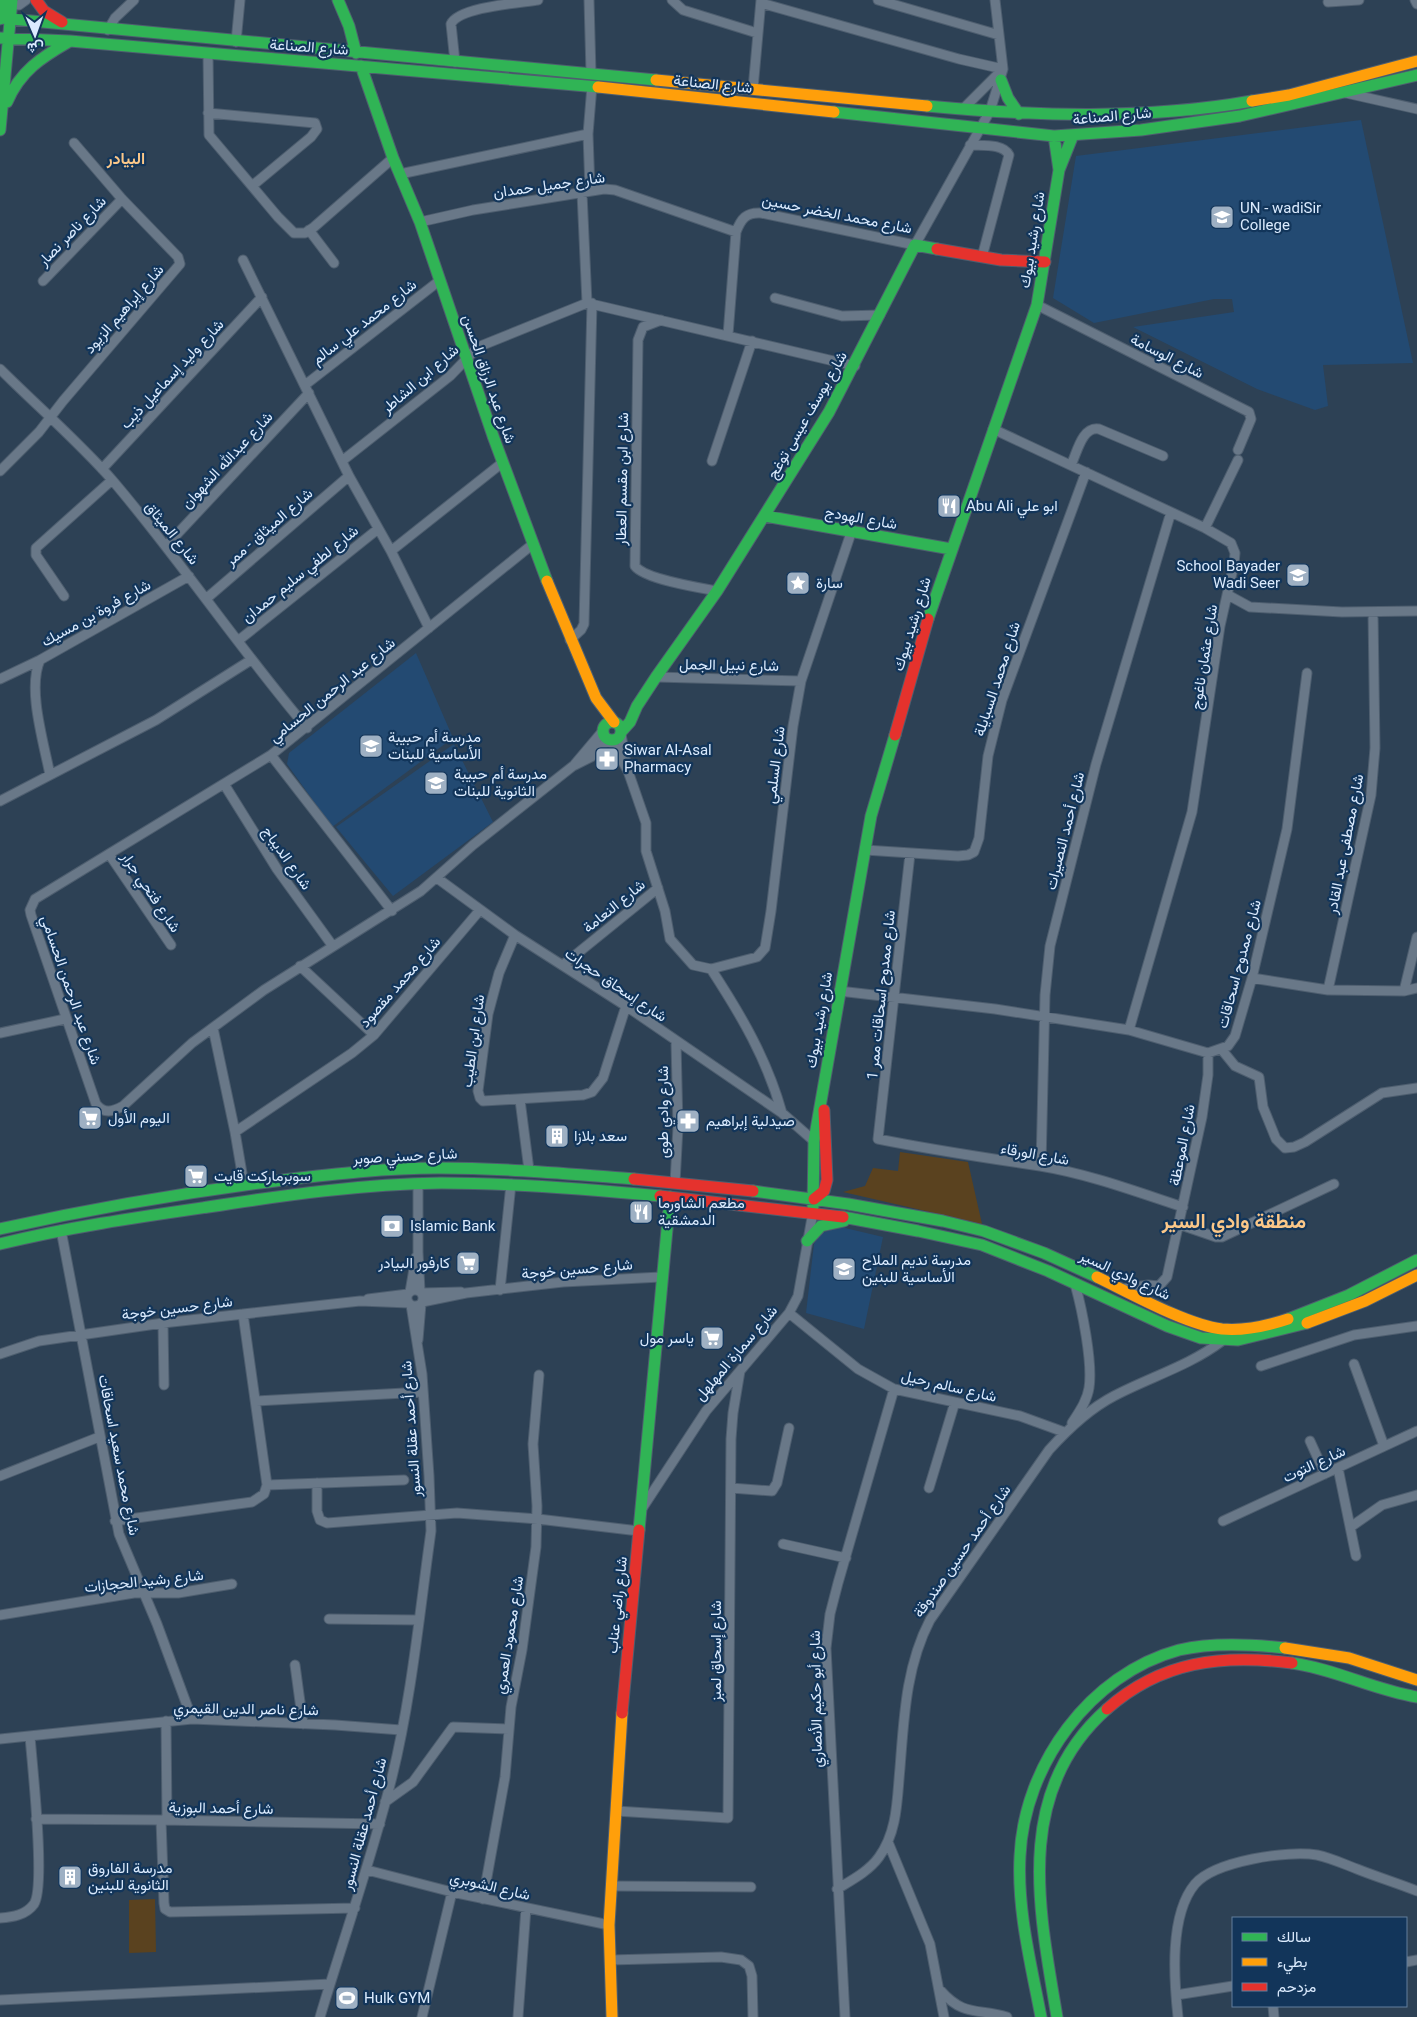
<svg xmlns="http://www.w3.org/2000/svg" width="1417" height="2017" viewBox="0 0 1417 2017" font-family="Roboto,Vazirmatn,sans-serif">
	<style>
		.built { fill: #234a72 }
		.green { fill: #5a421f }
		.lines { fill: none; stroke-linecap: round; stroke-linejoin: round }
		.street-casing { stroke: #4e5e6f; stroke-width: 11 }
		.fast-casing { stroke: #4e5e6f; stroke-width: 13 }
		.slow-casing { stroke: #4e5e6f; stroke-width: 13 }
		.jam-casing { stroke: #4e5e6f; stroke-width: 13 }
		.street { stroke: #697888; stroke-width: 9 }
		.fast { stroke: #30b455; stroke-width: 11 }
		.slow { stroke: #ff9f0a; stroke-width: 11 }
		.jam { stroke: #e5322d; stroke-width: 11 }
		.labels { text-anchor: middle; dominant-baseline: central; stroke-width: 4.5; stroke-linejoin: round; paint-order: stroke }
		.street-label { font-size: 15px; fill: #dbebfe; stroke: #12355a }
		.poi-label { font-size: 15px; fill: #dbebfe; stroke: #12355a; text-anchor: start }
		.neighbourhood-label { font-size: 16px; font-weight: bold; fill: #fbc788; stroke: #12355a }
		.district-label { font-size: 20px; font-weight: bold; fill: #fbc788; stroke: #12355a }
	</style>
	<rect width="100%" height="100%" fill="#2d4155"/>
	<path class="built" d="M1361 120 1413 363 1323 365 1328 406 1315 410 1257 389 1133 327 1234 312 1232 299H1214L1094 323 1053 298 1076 156Z
		M416 653 453 738 332 827 287 764 289 753Z
		M454 744 493 822 393 896 336 827Z
		M841 1227 883 1237 864 1329 806 1313 814 1244 821 1233Z"/>
	<path class="green" d="M900 1152 968 1162 982 1224 843 1192 865 1186 873 1168 898 1171Z
		M155 1899 156 1952 129 1953V1900Z"/>
	<g class="lines">
		<g class="street-casing">
			<path id="street" d="M589 0 591 73
				M672 0 683 10 757 33
				M878 0 999 35
				M1415 0 1417 4
				M1328 2 1359 0
				M761 3 959 59 1003 69
				M7 4 19 5 26 0
				M108 30 115 18 134 0
				M236 42 240 0
				M208 53 209 135 278 217 294 233H305L314 227 393 158
				M455 62 451 24C459 7 519 3 538 0
				M753 89 761 0
				M1346 93 1417 109
				M963 109 1003 69
				M208 113 315 123 317 129 311 137 252 186
				M970 145C981 146 1003 143 1009 155L982 257
				M400 174 588 134
				M590 190 588 134 592 86
				M582 193 587 303
				M420 222 473 210 604 189 615 190 736 232
				M309 230 334 263
				M243 260 349 476 391 551 429 628
				M43 281 122 199
				M775 298 842 316 880 315
				M1037 305 1249 412 1251 419 1238 450
				M661 320 643 327 638 340 635 566C644 579 700 588 717 591
				M728 335 736 232C741 219 746 212 761 213L915 245 990 111 1003 69 995 0
				M0 369C37 406 79 442 113 481 181 561 239 648 307 728
				M305 385 439 281
				M993 429 1205 528 1231 543 1235 553 1234 564 1220 626 1192 812 1129 1030
				M342 461 450 376 478 347 587 303 855 366
				M712 461 752 341
				M1071 465C1077 453 1082 426 1099 429L1163 456
				M102 469 262 297
				M0 471 39 432 63 401 180 264 178 257 122 199 74 143
				M1205 528 1238 460
				M533 544 271 755 35 899 30 910 31 915 96 1104C104 1114 112 1112 123 1106L192 1043 264 990 421 891 473 845 573 766 591 757 608 740
				M166 546 309 393
				M391 551 502 463
				M1228 595 1250 607 1342 612 1417 611
				M64 596 36 555V548L112 480
				M207 598 349 476
				M239 640 378 529
				M570 640 581 630 584 624 592 303
				M656 677 801 681
				M0 679 40 660
				M621 734 626 764
				M610 740 628 771 646 823V851L665 911 670 939 693 965 711 969C741 1015 767 1059 782 1113
				M271 755 392 911
				M575 764 602 732
				M50 775C44 743 27 689 40 660L189 576
				M224 784 277 869 332 945
				M0 801 156 720 251 660
				M865 850 958 856 968 855 974 852 979 838 988 756 1002 700 1086 472
				M109 854 171 945
				M910 854 878 1139C932 1150 986 1158 1040 1166 1089 1174 1137 1192 1183 1207
				M437 878 515 935 626 1006 782 1113 814 1141
				M515 935 499 973 488 1014 478 1091 480 1098 483 1101 583 1095 592 1092 603 1078 626 1006
				M563 965 658 888
				M300 966 374 1035
				M711 969 757 957 765 948 771 911 793 726 801 681 851 533
				M1252 978 1328 990 1404 991 1417 988
				M1328 990 1371 795 1375 748 1373 612
				M839 991 995 1009 1129 1030 1208 1053 1228 1046 1235 1036 1252 978 1287 829 1307 673
				M1404 991 1417 937
				M213 1028 235 1132 244 1185
				M0 1033 65 1019
				M1222 1050 1235 1066 1259 1077 1263 1107 1276 1139 1285 1148 1294 1147 1305 1142 1382 1093 1417 1088
				M520 1100 529 1170
				M235 1132 352 1053 374 1035 480 910
				M1041 1166 1045 995 1050 946 1096 764 1171 512
				M675 1183 678 1127 676 1042
				M418 1184V1252L420 1291
				M1178 1224 1216 1237H1222L1334 1184
				M61 1230 119 1534 157 1624 192 1719
				M1123 1289 1148 1285 1159 1286 1167 1277 1202 1117 1208 1075V1053
				M407 1298a8 8 0 1 1 16 0a8 8 0 1 1-16 0Z
				M500 1290 511 1184
				M410 1292 416 1257
				M422 1293 461 1292
				M368 1299 408 1294
				M422 1302 466 1293 563 1282 661 1277
				M789 1313 858 1369 894 1389 1020 1416 1064 1432
				M163 1323 164 1385
				M418 1340 421 1304
				M0 1354 39 1341 163 1323 360 1301 409 1303
				M1354 1364 1384 1446
				M1261 1366 1354 1335 1417 1326
				M256 1401 423 1392
				M1072 1423C1079 1412 1087 1401 1089 1388 1093 1363 1082 1309 1075 1284
				M1310 1441 1325 1474
				M1338 1468 1356 1556
				M0 1476 99 1437
				M317 1483V1511L320 1520 327 1523 457 1513 538 1519 639 1531
				M267 1485 404 1480
				M731 1488 772 1491 777 1483 789 1428
				M929 1488 955 1402
				M643 1507 706 1411 789 1313 798 1296 813 1212
				M115 1521 252 1502 264 1494 267 1485 243 1314
				M1223 1521 1417 1431
				M1352 1526 1382 1505 1417 1495
				M783 1544 846 1558
				M0 1615 134 1593H178L232 1584
				M329 1619 419 1620
				M295 1665 303 1724
				M166 1721 167 1820
				M0 1739 192 1719 335 1725 401 1730
				M385 1802 413 1782 453 1727 509 1729
				M616 1811 728 1818 731 1439 733 1413 740 1371
				M36 1819 161 1820
				M888 1842 930 1944 944 2017
				M367 1870 452 1892 609 1925
				M611 1886 751 1887
				M837 1889C852 1880 869 1871 879 1857 898 1831 897 1798 900 1768 904 1717 906 1666 930 1620L1049 1450C1068 1429 1089 1409 1114 1396 1150 1377 1189 1366 1222 1341
				M483 1899 505 1777 511 1707 522 1650 536 1547 537 1506 533 1444 539 1375
				M355 1908 170 1912 165 1909 164 1903 161 1820 380 1824
				M0 1918C13 1917 26 1915 34 1904 46 1886 32 1764 30 1736
				M610 1960 721 1957 741 1960 749 1966 752 1976 753 2017
				M1406 1962 1417 1960
				M941 1991C964 2017 978 2008 1007 2017
				M1176 1995 1233 1986
				M0 2000 330 1984
				M1273 2006 1274 2017
				M320 2017C344 1937 372 1858 392 1777 410 1704 418 1628 428 1553L431 1531 429 1476 422 1374 411 1305
				M422 2017 452 1892
				M518 2017 526 1908
				M845 2017 826 1648 830 1614 838 1583 894 1389
				M1178 2017C1174 1980 1169 1915 1195 1884 1215 1861 1288 1850 1317 1855 1331 1858 1344 1864 1357 1869 1377 1877 1397 1883 1417 1891"/>
		</g>
		<g class="fast-casing">
			<path id="fast" d="M338 0 349 26 356 53
				M0 18 656 80
				M0 19 1 0
				M0 38 70 41 598 87
				M361 66 393 158 420 222 493 436 547 581
				M1001 80 1008 98 1019 114
				M7 102C20 71 42 57 70 41
				M927 106C1035 116 1145 120 1252 101
				M834 112 1054 136 1141 130 1240 116 1417 75
				M0 130 12 0
				M1054 136 1059 170
				M765 516 951 549
				M928 619 1037 305 1059 170 1073 135
				M603 731a9 9 0 1 1 18 0a9 9 0 1 1-18 0Z
				M621 732 630 722 637 706 656 677 717 591 829 412 915 245 937 249
				M753 1191 848 1204 943 1221 984 1231 1044 1253 1097 1277
				M813 1207 814 1141 871 816 895 735
				M843 1217 918 1231 982 1245 1048 1271 1167 1326 1201 1338 1238 1340 1307 1323
				M0 1229C94 1208 188 1192 283 1180 334 1174 386 1168 438 1168 504 1168 569 1174 634 1179
				M807 1241 821 1226 844 1221
				M0 1244C69 1227 139 1217 208 1207 286 1195 363 1184 441 1183 515 1183 588 1189 660 1196
				M1288 1319 1349 1295 1417 1260
				M639 1530 670 1197
				M1292 1663C1335 1669 1374 1690 1417 1697
				M1041 2017C1031 1964 1017 1910 1020 1856 1024 1765 1090 1674 1179 1650 1213 1642 1250 1644 1285 1648
				M1057 2017C1039 1909 1013 1792 1107 1709"/>
		</g>
		<g class="slow-casing">
			<path id="slow" d="M656 80 927 106
				M598 87 834 112
				M1252 101 1289 95 1417 61
				M547 581 596 698 614 722
				M1097 1277C1130 1293 1187 1325 1222 1329 1244 1331 1267 1326 1288 1319
				M1307 1323 1365 1301 1417 1275
				M1285 1648 1349 1658 1417 1680
				M612 2017 609 1925 622 1713"/>
		</g>
		<g class="jam-casing">
			<path id="jam" d="M36 0 44 11 62 22
				M937 249 1001 260 1045 262
				M895 735 928 619
				M634 1179 753 1191
				M660 1196 843 1217
				M814 1199 824 1191 827 1180 824 1110
				M1107 1709C1161 1661 1222 1654 1292 1663
				M622 1713 639 1530"/>
		</g>
		<use href="#street" class="street"/>
		<use href="#fast" class="fast"/>
		<use href="#slow" class="slow"/>
		<use href="#jam" class="jam"/>
	</g>
	<defs>
		<g id="school-square" transform="scale(1.25)"><rect x="-9" y="-9" width="18" height="18" rx="4" fill="#9eb0c3" stroke="#12355a"/><path d="M0-5L7-2L0 1L-7-2ZM-4 1L0 2.5L4 1V4Q0 6-4 4Z" fill="#fff"/></g>
		<g id="restaurant-square" transform="scale(1.25)"><rect x="-9" y="-9" width="18" height="18" rx="4" fill="#9eb0c3" stroke="#12355a"/><path d="M-5-6h1v4h1v-4h1v4h1v-4h1v5L-1.5 .5V6h-2V.5L-5-1ZM5-6V6H3V1.5H1.5Q1.5-4 5-6Z" fill="#fff"/></g>
		<g id="sight-square" transform="scale(1.25)"><rect x="-9" y="-9" width="18" height="18" rx="4" fill="#9eb0c3" stroke="#12355a"/><path d="M0-6L1.8-2.2L6-1.7L2.9 1.2L3.7 5.4L0 3.3L-3.7 5.4L-2.9 1.2L-6-1.7L-1.8-2.2Z" fill="#fff"/></g>
		<g id="pharmacy-square" transform="scale(1.25)"><rect x="-9" y="-9" width="18" height="18" rx="4" fill="#9eb0c3" stroke="#12355a"/><path d="M-2-6h4v4h4v4h-4v4h-4v-4h-4v-4h4Z" fill="#fff"/></g>
		<g id="supermarket-square" transform="scale(1.25)"><rect x="-9" y="-9" width="18" height="18" rx="4" fill="#9eb0c3" stroke="#12355a"/><path d="M-6-5.5h2.5l.6 2H6L4.5 2H-2.5L-4.4-4H-6ZM-1.5 3.2a1.3 1.3 0 1 0 .1 0ZM3 3.2a1.3 1.3 0 1 0 .1 0Z" fill="#fff"/></g>
		<g id="building-square" transform="scale(1.25)"><rect x="-9" y="-9" width="18" height="18" rx="4" fill="#9eb0c3" stroke="#12355a"/><path d="M-4-6H4V6H1V3H-1V6H-4ZM-2.5-4.3h1.7v1.8h-1.7ZM.8-4.3h1.7v1.8H.8ZM-2.5-1h1.7V.8h-1.7ZM.8-1h1.7V.8H.8Z" fill="#fff"/></g>
		<g id="bank-square" transform="scale(1.25)"><rect x="-9" y="-9" width="18" height="18" rx="4" fill="#9eb0c3" stroke="#12355a"/><path d="M-6-4H6V4H-6ZM0-2.3a2.3 2.3 0 1 0 0 4.6a2.3 2.3 0 1 0 0-4.6Z" fill="#fff"/></g>
		<g id="stadium-square" transform="scale(1.25)"><rect x="-9" y="-9" width="18" height="18" rx="4" fill="#9eb0c3" stroke="#12355a"/><path d="M0-5a6.5 5 0 1 0 0 10a6.5 5 0 1 0 0-10ZM-3.5-1.8h7v3.6h-7Z" fill="#fff"/></g>
	</defs>
	<g fill-rule="evenodd">
		<use href="#school-square" x="1222" y="217"/>
		<use href="#restaurant-square" x="949" y="506"/>
		<use href="#school-square" x="1298" y="575"/>
		<use href="#sight-square" x="798" y="583"/>
		<use href="#school-square" x="371" y="746"/>
		<use href="#pharmacy-square" x="607" y="759"/>
		<use href="#school-square" x="436" y="783"/>
		<use href="#supermarket-square" x="90" y="1118"/>
		<use href="#pharmacy-square" x="688" y="1121"/>
		<use href="#building-square" x="557" y="1136"/>
		<use href="#supermarket-square" x="196" y="1176"/>
		<use href="#restaurant-square" x="641" y="1212"/>
		<use href="#bank-square" x="392" y="1226"/>
		<use href="#supermarket-square" x="468" y="1263"/>
		<use href="#school-square" x="844" y="1269"/>
		<use href="#supermarket-square" x="712" y="1338"/>
		<use href="#building-square" x="70" y="1877"/>
		<use href="#stadium-square" x="347" y="1998"/>
	</g>
	<g class="labels">
		<g class="street-label">
			<text transform="translate(309 47) rotate(4)">شارع الصناعة</text>
			<text transform="translate(713 84) rotate(6)">شارع الصناعة</text>
			<text transform="translate(1112 116) rotate(-5)">شارع الصناعة</text>
			<text transform="translate(549 185) rotate(-8)">شارع جميل حمدان</text>
			<text transform="translate(837 214) rotate(11)">شارع محمد الخضر حسين</text>
			<text transform="translate(72 231) rotate(-46)">شارع ناصر نصار</text>
			<text transform="translate(1032 240) rotate(-81)">شارع رشيد بيوك</text>
			<text transform="translate(124 309) rotate(-49)">شارع إبراهيم الزيود</text>
			<text transform="translate(364 322) rotate(-38)">شارع محمد علي سالم</text>
			<text transform="translate(1167 356) rotate(27)">شارع الوسامة</text>
			<text transform="translate(172 374) rotate(-47)">شارع وليد إسماعيل ذيب</text>
			<text transform="translate(420 379) rotate(-41)">شارع ابن الشاطر</text>
			<text transform="translate(489 379) rotate(71)">شارع عبد الرزاق الحسن</text>
			<text transform="translate(807 415) rotate(-60)">شارع يوسف عيسى توغج</text>
			<text transform="translate(227 460) rotate(-47)">شارع عبدالله الشهوان</text>
			<text transform="translate(622 479) rotate(-89)">شارع ابن مقسم العطار</text>
			<text transform="translate(861 518) rotate(10)">شارع الهودج</text>
			<text transform="translate(269 527) rotate(-41)">شارع الميثاق - ممر</text>
			<text transform="translate(172 533) rotate(51)">شارع الميثاق</text>
			<text transform="translate(300 574) rotate(-39)">شارع لطفي سليم حمدان</text>
			<text transform="translate(96 613) rotate(-29)">شارع فروة بن مسيك</text>
			<text transform="translate(912 624) rotate(-73)">شارع رشيد بيوك</text>
			<text transform="translate(1204 657) rotate(-81)">شارع عثمان ناغوج</text>
			<text transform="translate(729 665) rotate(1)">شارع نبيل الجمل</text>
			<text transform="translate(997 679) rotate(-72)">شارع محمد السبايلة</text>
			<text transform="translate(332 690) rotate(-39)">شارع عبد الرحمن الحسامي</text>
			<text transform="translate(775 765) rotate(-83)">شارع السلمي</text>
			<text transform="translate(1065 831) rotate(-76)">شارع أحمد النصيرات</text>
			<text transform="translate(1345 844) rotate(-79)">شارع مصطفى عبد القادر</text>
			<text transform="translate(287 858) rotate(55)">شارع الديباج</text>
			<text transform="translate(151 892) rotate(56)">شارع فتحي جرار</text>
			<text transform="translate(614 906) rotate(-39)">شارع النعامة</text>
			<text transform="translate(1239 964) rotate(-75)">شارع ممدوح اسحاقات</text>
			<text transform="translate(400 982) rotate(-49)">شارع محمد مقصود</text>
			<text transform="translate(616 985) rotate(34)">شارع إسحاق حجرات</text>
			<text transform="translate(71 990) rotate(71)">شارع عبد الرحمن الحسامي</text>
			<text transform="translate(881 995) rotate(-84)">شارع ممدوح اسحاقات ممر 1</text>
			<text transform="translate(819 1020) rotate(-80)">شارع رشيد بيوك</text>
			<text transform="translate(473 1041) rotate(-82)">شارع ابن الطيب</text>
			<text transform="translate(663 1112) rotate(-90)">شارع وادي طوى</text>
			<text transform="translate(1182 1145) rotate(-79)">شارع الموعظة</text>
			<text transform="translate(1035 1154) rotate(10)">شارع الورقاء</text>
			<text transform="translate(405 1156) rotate(-3)">شارع حسني صوبر</text>
			<text transform="translate(577 1269) rotate(-5)">شارع حسين خوجة</text>
			<text transform="translate(1125 1275) rotate(25)">شارع وادي السير</text>
			<text transform="translate(177 1308) rotate(-7)">شارع حسين خوجة</text>
			<text transform="translate(736 1353) rotate(-50)">شارع سمارة المهلهل</text>
			<text transform="translate(949 1386) rotate(13)">شارع سالم رحيل</text>
			<text transform="translate(411 1429) rotate(-94)">شارع أحمد عقلة النسور</text>
			<text transform="translate(119 1455) rotate(79)">شارع محمد سعيد اسحاقات</text>
			<text transform="translate(1314 1464) rotate(-25)">شارع التوت</text>
			<text transform="translate(962 1551) rotate(-55)">شارع أحمد حسين صندوقة</text>
			<text transform="translate(144 1581) rotate(-6)">شارع رشيد الحجازات</text>
			<text transform="translate(617 1605) rotate(-84)">شارع راضي عناب</text>
			<text transform="translate(509 1635) rotate(-81)">شارع محمود العمري</text>
			<text transform="translate(716 1651) rotate(-90)">شارع إسحاق لمبز</text>
			<text transform="translate(816 1699) rotate(-91)">شارع أبو حكيم الأنصاري</text>
			<text transform="translate(246 1709) rotate(1)">شارع ناصر الدين القيمري</text>
			<text transform="translate(221 1808) rotate(1)">شارع أحمد البوزية</text>
			<text transform="translate(364 1824) rotate(-75)">شارع أحمد عقلة النسور</text>
			<text transform="translate(490 1886) rotate(13)">شارع الشوبري</text>
		</g>
		<g class="poi-label">
			<text x="1240" y="208">UN - wadiSir<tspan x="1240" dy="17">College</tspan></text>
			<text x="966" y="506">Abu Ali ابو علي</text>
			<text x="1280" y="566" text-anchor="end">School Bayader<tspan x="1280" dy="17">Wadi Seer</tspan></text>
			<text x="816" y="583">سارة</text>
			<text x="388" y="737">مدرسة أم حبيبة<tspan x="388" dy="17">الأساسية للبنات</tspan></text>
			<text x="624" y="750">Siwar Al-Asal<tspan x="624" dy="17">Pharmacy</tspan></text>
			<text x="454" y="774">مدرسة أم حبيبة<tspan x="454" dy="17">الثانوية للبنات</tspan></text>
			<text x="108" y="1118">اليوم الأول</text>
			<text x="706" y="1121">صيدلية إبراهيم</text>
			<text x="574" y="1136">سعد بلازا</text>
			<text x="214" y="1176">سوبرماركت قايت</text>
			<text x="658" y="1203">مطعم الشاورما<tspan x="658" dy="17">الدمشقية</tspan></text>
			<text x="410" y="1226">Islamic Bank</text>
			<text x="862" y="1260">مدرسة نديم الملاح<tspan x="862" dy="17">الأساسية للبنين</tspan></text>
			<text x="450" y="1263" text-anchor="end">كارفور البيادر</text>
			<text x="694" y="1338" text-anchor="end">ياسر مول</text>
			<text x="88" y="1868">مدرسة الفاروق<tspan x="88" dy="17">الثانوية للبنين</tspan></text>
			<text x="364" y="1998">Hulk GYM</text>
		</g>
		<g class="neighbourhood-label">
			<text x="126" y="158">البيادر</text>
		</g>
		<g class="district-label">
			<text x="1234" y="1221">منطقة وادي السير</text>
		</g>
	</g>
	<rect x="1232" y="1917" width="175" height="90" fill="#12355a" stroke="#627e9c"/>
	<rect x="1242" y="1933" width="25" height="8" fill="#30b455" stroke="#627e9c"/>
	<text x="1277" y="1942" font-size="15" fill="#dbebfe">سالك</text>
	<rect x="1242" y="1958" width="25" height="8" fill="#ff9f0a" stroke="#627e9c"/>
	<text x="1277" y="1967" font-size="15" fill="#dbebfe">بطيء</text>
	<rect x="1242" y="1983" width="25" height="8" fill="#e5322d" stroke="#627e9c"/>
	<text x="1277" y="1992" font-size="15" fill="#dbebfe">مزدحم</text>
	<g transform="translate(35 35) rotate(178)" stroke="#12355a" stroke-width="4" paint-order="stroke">
	<path d="M0-4L9 19L0 12L-9 19Z" fill="#dbebfe"/>
	<text y="-8" font-size="14" font-weight="bold" text-anchor="middle" fill="#dbebfe">ش</text>
	</g>
</svg>
